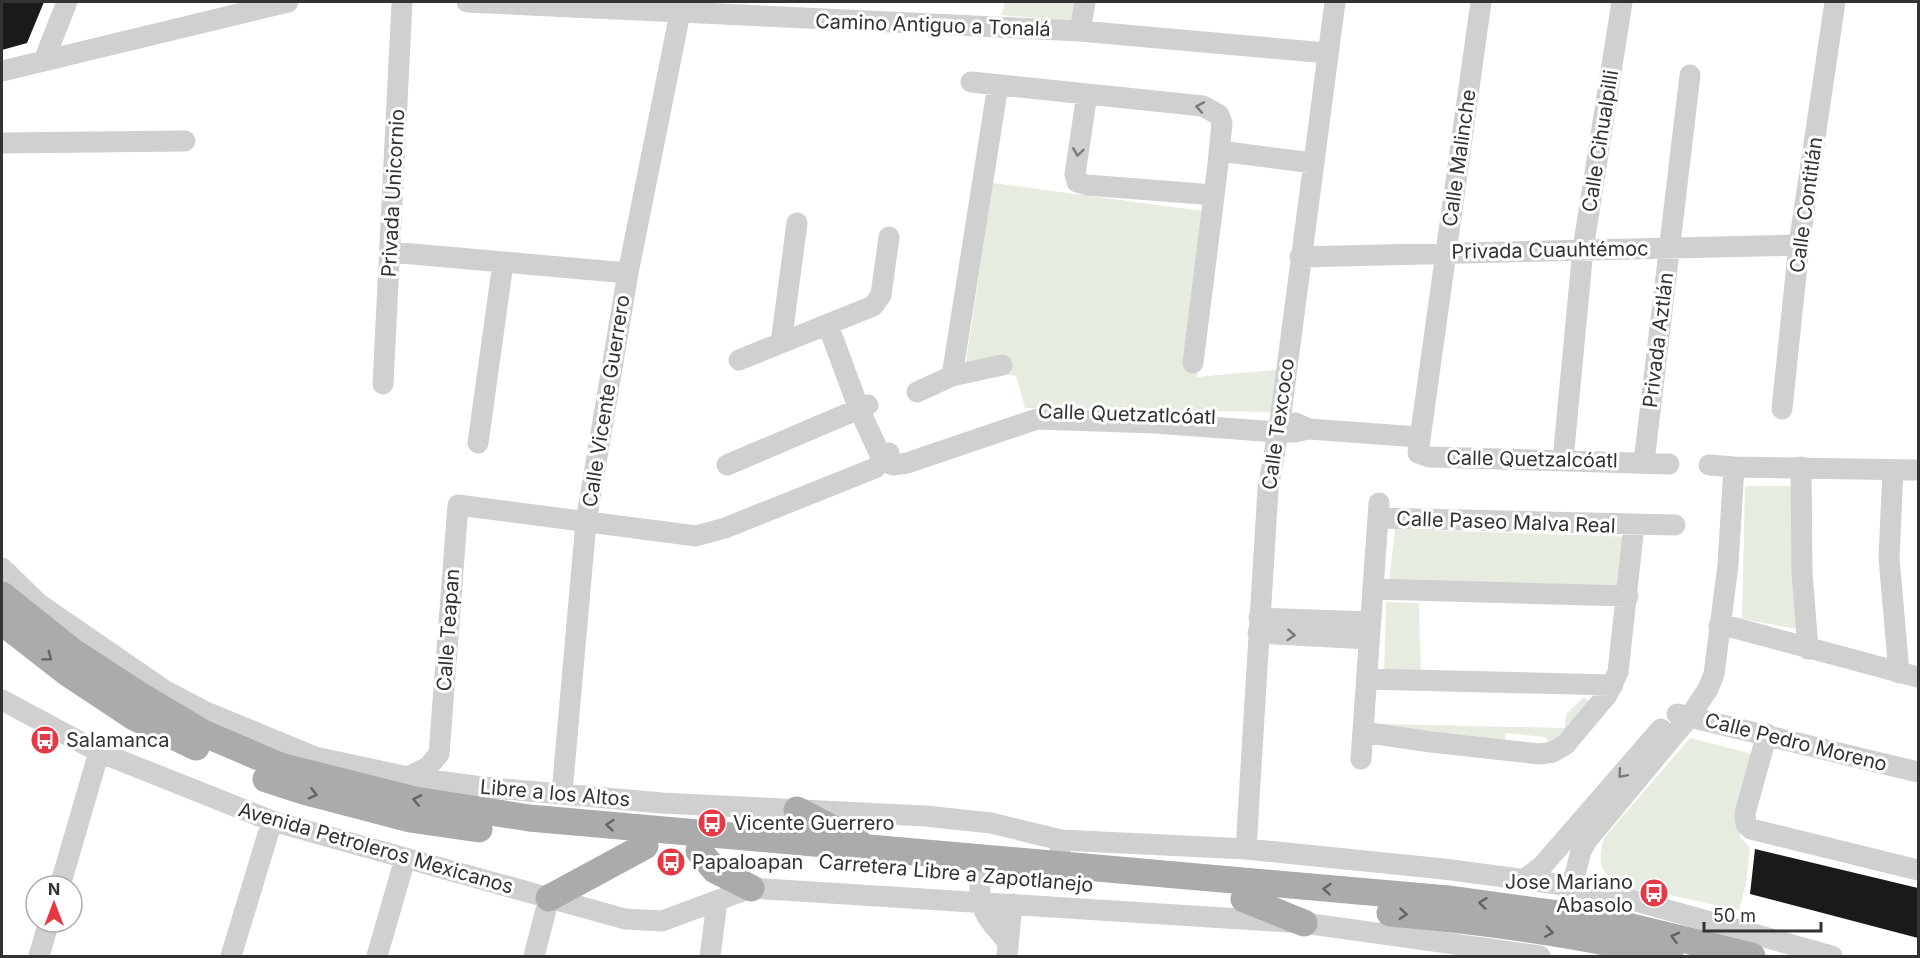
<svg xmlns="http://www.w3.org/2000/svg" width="1920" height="958" viewBox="0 0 1920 958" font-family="Inter,sans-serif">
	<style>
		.green { fill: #e6ecdf }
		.building { fill: #1a1a1a }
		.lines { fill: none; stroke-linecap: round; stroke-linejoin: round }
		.minor { stroke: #d0d0d0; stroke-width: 21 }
		.major { stroke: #ababab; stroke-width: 27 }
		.oneway { stroke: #7a7a7a }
		.oneway2 { stroke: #636363 }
		.labels { text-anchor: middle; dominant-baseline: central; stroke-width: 6; stroke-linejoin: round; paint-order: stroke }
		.street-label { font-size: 20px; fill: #333; stroke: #fff }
		.poi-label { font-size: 20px; fill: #333; stroke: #fff; text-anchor: start }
	</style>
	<rect width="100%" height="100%" fill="#fff"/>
	<path class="green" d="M1005 2H1077L1074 21 1001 15Z
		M993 183 1202 211 1197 377 1285 369 1278 412 1025 408 1016 376 965 368Z
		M1745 486H1794L1797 629 1742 619Z
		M1395 529 1631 537 1625 593 1389 583Z
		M1386 602 1419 603 1421 676H1384Z
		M1584 697 1592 704 1553 748 1545 737 1505 733V743L1381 724 1565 728 1566 714Z
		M1690 738 1756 755 1738 822 1741 838 1750 848 1746 884 1739 910 1642 889 1628 892C1604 874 1595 869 1604 838Z"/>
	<path class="building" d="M2 2H44L27 43 2 50Z
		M1755 849 1918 888V938L1750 894Z"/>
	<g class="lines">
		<path class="minor" d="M467 2 1080 31 1327 53
			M1481 2 1418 453 1429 457 1669 464
			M1080 31 1085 2
			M44 60 67 2
			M2 71 288 2
			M971 82 1203 106 1219 115 1222 123 1218 164 1193 363
			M1087 94 1075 174 1077 182 1087 185 1214 195
			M2 143 185 141
			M1219 151 1313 163
			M390 252 628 273
			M1300 257 1799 245
			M828 325 859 409 883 461 893 465 907 463 1037 419 1155 423 1277 432H1295L1309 429
			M781 343 797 223
			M739 360 873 306 881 295 889 237
			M952 376 998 85
			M383 384 402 2
			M917 392 952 376 1002 365
			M1782 409 1799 245 1835 2
			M1295 423 1309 429 1418 437
			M478 443 503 263
			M1563 460 1583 249 1622 2
			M1644 462 1690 75
			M727 465 868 405
			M1709 465 1734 467 1918 470
			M1801 467 1802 572 1808 649
			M1893 470 1889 558 1899 673
			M1378 518 1675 525
			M2 568 39 604 164 690 206 712 315 757 408 777 482 787 662 803 925 816 991 823 1061 840
			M1373 589 1628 596
			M1259 618 1370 622
			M1719 626 1735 628 1918 677
			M1258 633 1369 639
			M1367 679 1613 685
			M2 700 99 752 272 821 625 919 662 921 751 888 1304 923 1540 956
			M1677 714 1918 772
			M1363 732 1431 742 1540 754 1553 752 1565 745 1607 695 1618 672 1634 525
			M1767 734 1745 813 1746 824 1751 829 1918 870
			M1361 759 1379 503
			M408 777 428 767 439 754 458 505 696 536 725 528 875 468 889 453
			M562 793 586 522 628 273 680 13
			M1246 849 1268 489 1280 421 1335 2
			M1060 853 1061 840 1246 849 1444 869 1572 886 1614 895 1832 956
			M980 875C978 911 985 915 1008 942
			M1525 879 1543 865 1661 729
			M60 886 99 752
			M1572 886 1581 851 1588 839 1690 716 1708 689 1714 674 1728 565 1734 467
			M39 956 49 922
			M231 956 272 821
			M377 956 405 859
			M534 956 549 898
			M710 956 717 902
			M1007 956 1012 904"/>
		<path class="major" d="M2 595 72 651 138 694 205 734 280 766 415 800 529 818 1448 899 1603 920 1752 956
			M2 622 69 674 134 717 196 747
			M266 779 303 791 410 819 479 829
			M797 810 858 842
			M699 851 715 870 751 888
			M549 898 645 846
			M1244 899 1304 923
			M1390 913C1484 921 1578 934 1670 956"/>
	</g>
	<defs><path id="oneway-chevron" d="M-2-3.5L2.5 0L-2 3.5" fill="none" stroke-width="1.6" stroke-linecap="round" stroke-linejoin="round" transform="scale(1.5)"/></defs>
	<g class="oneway">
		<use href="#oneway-chevron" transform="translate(1200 107) rotate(-170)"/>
		<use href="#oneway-chevron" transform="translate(1078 152) rotate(98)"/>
		<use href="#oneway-chevron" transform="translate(1291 635) rotate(4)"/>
		<use href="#oneway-chevron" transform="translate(1622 774) rotate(131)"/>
	</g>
	<g class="oneway2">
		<use href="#oneway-chevron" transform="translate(48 657) rotate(37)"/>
		<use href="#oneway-chevron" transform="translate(313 794) rotate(15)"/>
		<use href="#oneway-chevron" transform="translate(417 800) rotate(-169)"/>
		<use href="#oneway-chevron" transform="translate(610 825) rotate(-175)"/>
		<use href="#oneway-chevron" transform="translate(1327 889) rotate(-175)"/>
		<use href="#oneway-chevron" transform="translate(1483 903) rotate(-173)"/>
		<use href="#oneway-chevron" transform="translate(1403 914) rotate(5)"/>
		<use href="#oneway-chevron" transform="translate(1549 932) rotate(9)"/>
		<use href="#oneway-chevron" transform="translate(1675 937) rotate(-165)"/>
	</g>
	<defs>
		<g id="bus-disc" transform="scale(1.5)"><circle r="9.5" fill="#e63946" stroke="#fff"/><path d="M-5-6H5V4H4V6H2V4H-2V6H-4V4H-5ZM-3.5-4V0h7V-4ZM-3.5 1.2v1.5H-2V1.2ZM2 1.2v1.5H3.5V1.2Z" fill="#fff"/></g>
	</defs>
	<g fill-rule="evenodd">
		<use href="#bus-disc" x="45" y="740"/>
		<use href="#bus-disc" x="712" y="823"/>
		<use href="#bus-disc" x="671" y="862"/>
		<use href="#bus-disc" x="1654" y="893"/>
	</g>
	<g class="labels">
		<g class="street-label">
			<text transform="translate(933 25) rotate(2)">Camino Antiguo a Tonalá</text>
			<text transform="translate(1600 141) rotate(-81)">Calle Cihualpilli</text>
			<text transform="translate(1459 158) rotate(-82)">Calle Malinche</text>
			<text transform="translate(393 193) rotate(-87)">Privada Unicornio</text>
			<text transform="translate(1806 205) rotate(-82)">Calle Contitlán</text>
			<text transform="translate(1550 250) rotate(-1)">Privada Cuauhtémoc</text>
			<text transform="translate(1658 340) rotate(-83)">Privada Aztlán</text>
			<text transform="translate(606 401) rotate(-81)">Calle Vicente Guerrero</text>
			<text transform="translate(1127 414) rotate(2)">Calle Quetzatlcóatl</text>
			<text transform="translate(1278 424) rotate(-82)">Calle Texcoco</text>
			<text transform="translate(1532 459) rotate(1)">Calle Quetzalcóatl</text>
			<text transform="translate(1506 522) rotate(2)">Calle Paseo Malva Real</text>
			<text transform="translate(448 630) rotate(-86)">Calle Teapan</text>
			<text transform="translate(1796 742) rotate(14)">Calle Pedro Moreno</text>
			<text transform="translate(555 793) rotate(5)">Libre a los Altos</text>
			<text transform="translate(376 848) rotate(16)">Avenida Petroleros Mexicanos</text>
			<text transform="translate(956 873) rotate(5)">Carretera Libre a Zapotlanejo</text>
		</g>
		<g class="poi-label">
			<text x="66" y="740">Salamanca</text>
			<text x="733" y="823">Vicente Guerrero</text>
			<text x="692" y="862">Papaloapan</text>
			<text x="1633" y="882" text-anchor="end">Jose Mariano<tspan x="1633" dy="23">Abasolo</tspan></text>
		</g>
	</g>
	<rect width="1920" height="958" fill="none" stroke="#333333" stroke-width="6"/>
	<g transform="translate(54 904)"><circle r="28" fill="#ffffff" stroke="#adadad" stroke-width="1.5"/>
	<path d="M0-4.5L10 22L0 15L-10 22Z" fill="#e63946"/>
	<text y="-9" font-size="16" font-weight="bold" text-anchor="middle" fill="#333333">N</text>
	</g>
	<path d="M1704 922v9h117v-9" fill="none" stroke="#333333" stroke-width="3"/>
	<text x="1713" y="922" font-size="18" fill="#333333" stroke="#ffffff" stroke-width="4.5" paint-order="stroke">50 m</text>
</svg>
